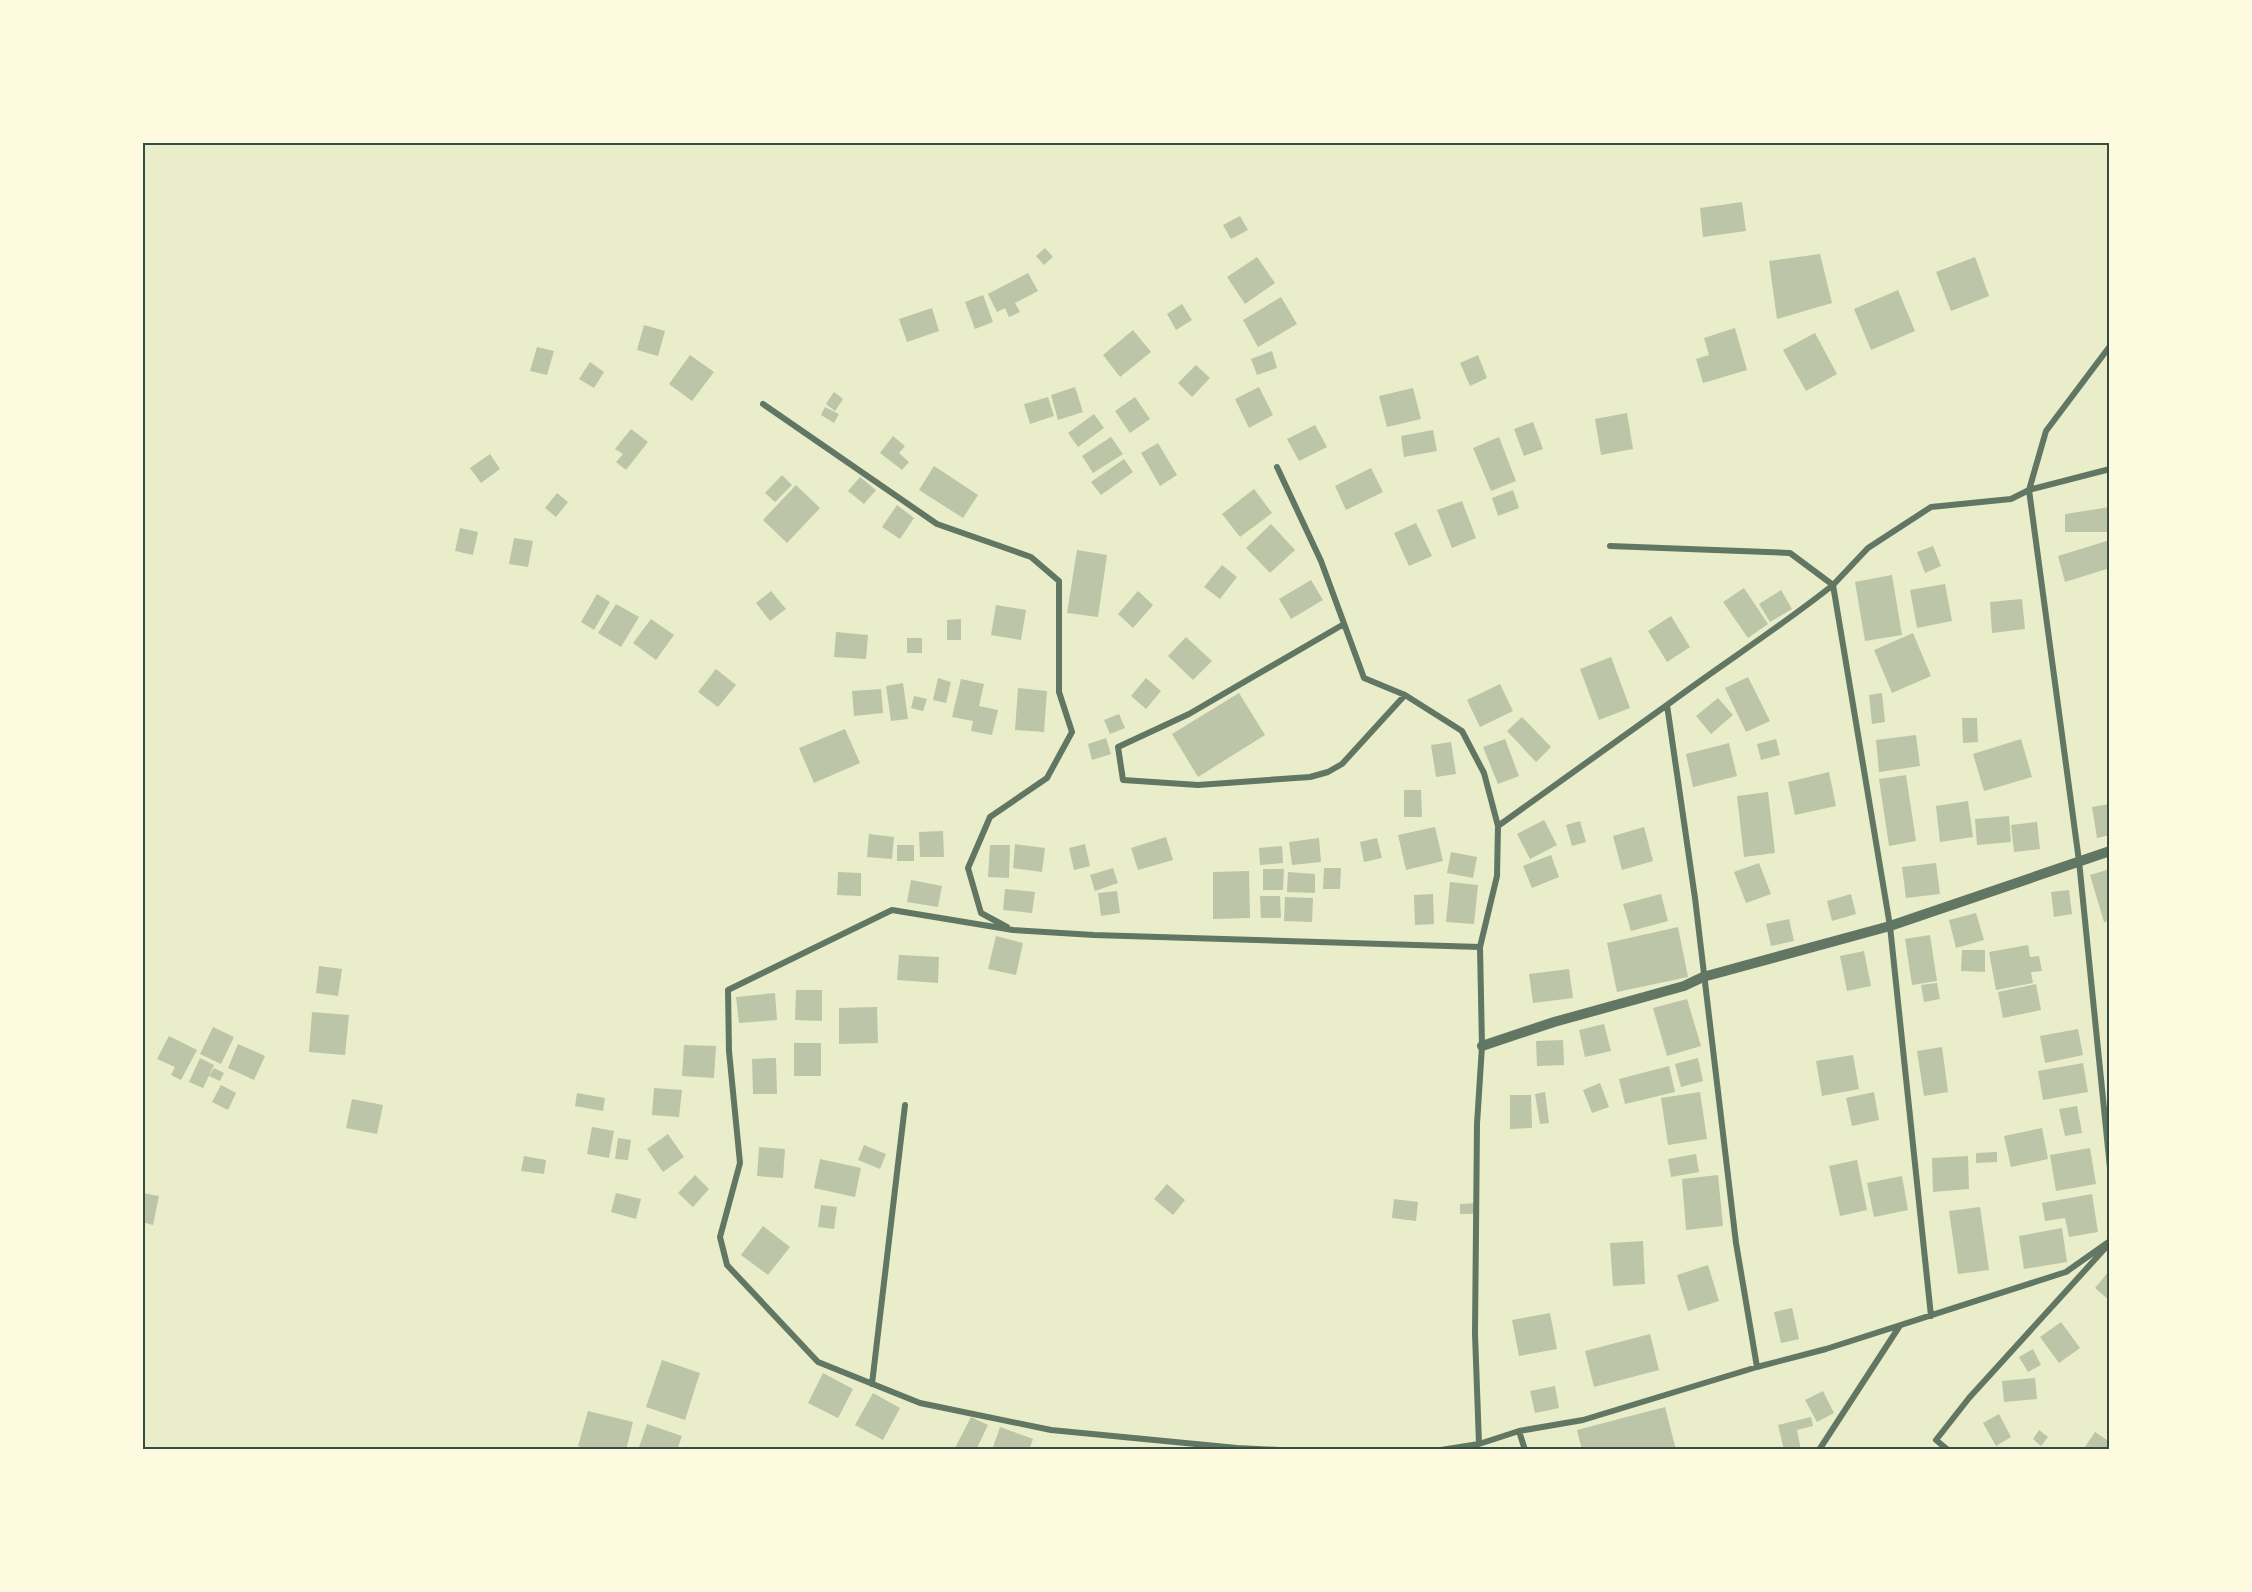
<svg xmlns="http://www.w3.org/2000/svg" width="2252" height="1592" viewBox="0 0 2252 1592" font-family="Ubuntu,sans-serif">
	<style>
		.building { fill: #bcc5a7 }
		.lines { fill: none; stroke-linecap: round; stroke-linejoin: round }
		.minor { stroke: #617663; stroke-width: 6 }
		.tertiary { stroke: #617663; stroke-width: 10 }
		.neatline { fill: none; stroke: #344e41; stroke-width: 2 }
	</style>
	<rect width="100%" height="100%" fill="#e9edc9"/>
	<path class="building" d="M1742 202 1746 231 1703 237 1700 208Z
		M1240 216 1248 230 1231 239 1223 225Z
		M1045 248 1053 257 1044 265 1036 256Z
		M1820 254 1832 303 1777 319 1769 261Z
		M1257 257 1275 283 1245 304 1227 277Z
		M1975 257 1989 296 1951 311 1936 272Z
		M1028 273 1038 291 1015 303 1020 312 1009 317 1005 308 997 312 988 294Z
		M1898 290 1915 331 1871 350 1854 309Z
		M983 295 993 322 975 329 965 302Z
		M1281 297 1297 324 1258 347 1243 320Z
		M1182 304 1192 320 1176 330 1167 314Z
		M932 308 939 331 907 342 899 319Z
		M644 325 665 331 658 356 637 350Z
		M1735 328 1747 370 1703 383 1696 359 1709 355 1704 338Z
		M1133 330 1151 352 1120 377 1103 355Z
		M1815 333 1837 374 1806 391 1783 350Z
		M537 347 554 351 547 375 530 371Z
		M1272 351 1277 368 1257 375 1251 359Z
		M690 355 714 372 692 401 669 384Z
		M1478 355 1487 378 1470 386 1460 363Z
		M590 362 604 372 594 388 579 379Z
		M1196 365 1210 378 1192 397 1178 383Z
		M1075 387 1083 412 1058 420 1051 395Z
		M1259 387 1273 415 1249 428 1235 399Z
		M1413 388 1421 419 1387 427 1379 396Z
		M834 392 843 399 835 411 826 404Z
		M1048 397 1054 416 1030 424 1024 404Z
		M1135 397 1150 419 1130 433 1115 411Z
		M825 407 839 414 834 423 821 415Z
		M1627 413 1633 449 1601 455 1595 419Z
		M1094 414 1104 428 1078 447 1068 433Z
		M1533 422 1543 449 1524 456 1514 429Z
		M1315 425 1327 447 1299 461 1287 439Z
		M631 429 648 442 626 470 616 462 623 454 615 449Z
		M1433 430 1437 451 1404 457 1401 436Z
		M893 436 905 446 899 453 909 462 902 470 880 453Z
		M1111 437 1123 454 1093 473 1082 456Z
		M1499 437 1516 481 1491 491 1473 448Z
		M1158 443 1177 475 1160 486 1141 453Z
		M490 454 500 469 481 483 470 468Z
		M1124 459 1133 472 1101 495 1091 482Z
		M934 466 978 495 963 518 919 490Z
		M1371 468 1383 492 1346 510 1335 486Z
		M782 475 792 485 775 502 765 493Z
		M860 477 876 490 864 504 848 491Z
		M796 485 820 508 787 543 763 520Z
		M1254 489 1272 513 1240 537 1222 514Z
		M1513 490 1519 508 1498 516 1492 498Z
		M557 493 568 502 556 517 545 508Z
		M1462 501 1476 538 1452 548 1437 510Z
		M897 505 914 518 900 539 882 527Z
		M2110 507V532H2065V514Z
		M1416 523 1432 556 1409 566 1394 533Z
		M1271 524 1295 550 1270 573 1246 548Z
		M460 528 478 532 473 555 455 551Z
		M514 538 533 541 528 567 509 564Z
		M2110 540V568L2065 582 2058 556Z
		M1933 546 1941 566 1925 573 1917 552Z
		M1077 550 1107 555 1098 617 1067 613Z
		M1222 565 1237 577 1220 599 1204 587Z
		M1892 575 1902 635 1865 641 1855 582Z
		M1311 580 1323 600 1291 619 1279 599Z
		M1945 584 1952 621 1917 628 1910 590Z
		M1744 588 1768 624 1748 638 1723 602Z
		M1781 590 1792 609 1770 622 1759 604Z
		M771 591 786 609 770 621 756 603Z
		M1138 591 1153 605 1133 628 1118 614Z
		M597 594 610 602 594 630 581 622Z
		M2022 599 2025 629 1992 633 1990 602Z
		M616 604 639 617 621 647 598 633Z
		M996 605 1026 610 1021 640 991 635Z
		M1671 616 1690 647 1667 662 1648 631Z
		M651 619 674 635 656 660 633 643Z
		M961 619V640H947V620Z
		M836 632 868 635 866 659 834 657Z
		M1913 633 1931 676 1892 693 1874 650Z
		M1186 637 1212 661 1193 680 1168 656Z
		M907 638H922V653H907Z
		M1611 657 1630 708 1599 720 1580 669Z
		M716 669 736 685 718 707 698 692Z
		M1748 677 1770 721 1746 732 1725 688Z
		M938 678 951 682 946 703 933 700Z
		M1146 678 1161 691 1146 709 1131 696Z
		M961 679 984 684 979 706 998 710 992 735 971 731 973 721 952 717Z
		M903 683 908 719 891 721 886 686Z
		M1500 684 1513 711 1480 727 1467 700Z
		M1018 688 1047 691 1044 732 1015 730Z
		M881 689 883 713 854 716 852 691Z
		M1239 693 1265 735 1198 777 1172 734Z
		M1882 693 1885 722 1872 724 1869 695Z
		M914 696 927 699 923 711 911 708Z
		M1718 698 1733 715 1711 734 1696 716Z
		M1119 714 1125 728 1110 734 1104 720Z
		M1522 717 1551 747 1536 762 1507 731Z
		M1962 718H1977L1978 742 1963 743Z
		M845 729 860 763 814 783 799 748Z
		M1916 735 1920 766 1879 772 1876 740Z
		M1106 738 1111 754 1092 760 1088 744Z
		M1505 739 1519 776 1498 784 1483 747Z
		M1776 739 1780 755 1761 760 1757 744Z
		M2021 739 2032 777 1984 791 1973 754Z
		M1451 742 1456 774 1436 777 1431 745Z
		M1729 743 1737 776 1693 787 1686 754Z
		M1829 772 1836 806 1795 815 1788 782Z
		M1906 775 1916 841 1889 846 1879 779Z
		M1404 790H1421L1422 817H1404Z
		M1768 792 1775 853 1744 857 1737 796Z
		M1968 801 1973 837 1940 842 1936 806Z
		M2110 804V835L2097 838 2092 807Z
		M2009 816 2011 842 1977 845 1975 819Z
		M1544 820 1557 845 1530 859 1517 834Z
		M1580 821 1586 842 1572 846 1566 825Z
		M2037 822 2040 849 2014 852 2011 825Z
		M1435 827 1443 861 1406 870 1398 835Z
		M1644 827 1653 861 1622 870 1613 836Z
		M943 831 944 857H920L919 832Z
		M869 834 894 837 892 859 867 857Z
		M1166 837 1173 860 1138 870 1131 848Z
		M1319 838 1321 862 1292 865 1289 842Z
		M1377 838 1382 858 1364 862 1360 842Z
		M1015 844 1045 848 1042 872 1013 868Z
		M1085 844 1090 866 1074 870 1069 848Z
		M897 845H914V861H897Z
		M990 845H1010L1009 878 988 877Z
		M1282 846 1283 863 1260 865 1259 848Z
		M1451 852 1477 857 1473 878 1447 873Z
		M1551 855 1559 877 1532 888 1523 866Z
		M1759 863 1771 894 1746 903 1734 872Z
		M1936 863 1940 894 1906 898 1902 867Z
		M1113 868 1118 883 1095 891 1090 875Z
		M1324 868H1341L1340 889H1323Z
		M1263 869H1284L1283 890H1263Z
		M2110 869V921L2104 922 2090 875Z
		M1249 871 1250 918 1213 919V872Z
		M838 872 861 873V896L837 895Z
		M1288 872 1315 874V893L1287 892Z
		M911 880 942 886 938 907 907 902Z
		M1450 882 1478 885 1474 924 1446 922Z
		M1005 889 1035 892 1032 913 1003 910Z
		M2069 890 2072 914 2054 917 2051 892Z
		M1117 891 1120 913 1101 916 1098 893Z
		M1433 894 1434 924 1415 925 1414 895Z
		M1661 894 1668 921 1631 931 1623 904Z
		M1851 894 1856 914 1832 921 1827 901Z
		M1260 896H1280L1281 918H1261Z
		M1285 897 1313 898 1312 922 1284 921Z
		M1976 913 1984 940 1956 948 1949 920Z
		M1789 919 1794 941 1771 946 1766 924Z
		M1678 927 1688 977 1617 992 1607 943Z
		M1930 935 1937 981 1912 985 1905 939Z
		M996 936 1023 943 1016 975 988 969Z
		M2028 945 2030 957 2039 956 2042 971 2031 972 2033 983 1996 990 1989 952Z
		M1962 950H1985V972L1961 971Z
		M1864 951 1871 986 1847 991 1840 956Z
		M899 955 939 957 938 983 897 980Z
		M319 966 342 969 338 996 316 993Z
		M1569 969 1573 998 1533 1003 1529 974Z
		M1937 983 1940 999 1924 1002 1921 985Z
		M2036 984 2041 1010 2003 1018 1998 992Z
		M796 990H822V1021L795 1020Z
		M775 993 777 1020 739 1023 736 997Z
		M1687 999 1701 1046 1667 1056 1653 1008Z
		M877 1007 878 1043 839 1044V1008Z
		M312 1012 349 1015 345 1055 309 1052Z
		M1604 1024 1611 1051 1585 1057 1579 1030Z
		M213 1027 234 1037 221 1064 200 1054Z
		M2078 1029 2083 1055 2045 1063 2040 1036Z
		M169 1036 197 1050 181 1080 171 1075 175 1067 157 1059Z
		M1563 1040 1564 1065 1537 1066 1536 1041Z
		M794 1043H821V1076H794Z
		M238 1044 265 1056 254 1080 228 1068Z
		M684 1045 716 1046 714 1078 682 1076Z
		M1942 1047 1948 1092 1924 1096 1917 1051Z
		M1853 1055 1859 1089 1822 1096 1816 1061Z
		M200 1058 214 1065 203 1088 189 1082Z
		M776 1058 777 1094H753L752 1059Z
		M1698 1058 1703 1081 1681 1087 1675 1064Z
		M2083 1063 2088 1092 2043 1100 2038 1071Z
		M1669 1066 1675 1092 1625 1104 1619 1079Z
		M214 1068 224 1073 220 1081 209 1076Z
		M1600 1083 1609 1107 1592 1113 1583 1090Z
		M221 1085 236 1093 228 1110 212 1102Z
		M654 1088 682 1090 679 1117 652 1115Z
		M1545 1092 1549 1123 1540 1124 1535 1094Z
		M1700 1092 1707 1139 1668 1145 1661 1098Z
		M1874 1092 1879 1120 1852 1126 1846 1098Z
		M577 1093 605 1098 603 1111 575 1106Z
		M1510 1095H1531L1532 1128 1510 1129Z
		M352 1099 383 1105 377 1134 346 1128Z
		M2077 1106 2082 1133 2065 1136 2059 1109Z
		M592 1127 614 1131 609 1158 587 1154Z
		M2042 1128 2048 1159 2011 1167 2004 1136Z
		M668 1134 684 1157 663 1172 647 1149Z
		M618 1138 631 1140 628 1160 615 1159Z
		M864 1145 886 1154 880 1169 858 1160Z
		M759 1147 785 1149 783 1178 757 1176Z
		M2090 1148 2096 1184 2056 1191 2050 1155Z
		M1997 1152V1162L1976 1163V1153Z
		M1696 1154 1699 1172 1671 1177 1668 1159Z
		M524 1156 546 1160 544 1174 521 1171Z
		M1968 1156 1969 1189 1933 1192 1932 1158Z
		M820 1159 861 1168 855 1197 814 1188Z
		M1857 1160 1867 1210 1840 1216 1829 1166Z
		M695 1175 709 1189 693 1207 678 1193Z
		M1718 1175 1723 1226 1686 1230 1682 1179Z
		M1902 1176 1908 1210 1874 1217 1867 1183Z
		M1167 1184 1185 1200 1173 1215 1154 1199Z
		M142 1193 159 1196 153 1225 142 1222Z
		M616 1193 641 1199 636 1219 611 1212Z
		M2092 1194 2098 1232 2069 1237 2065 1218 2045 1221 2042 1203Z
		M1394 1199 1418 1202 1416 1221 1392 1218Z
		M1477 1203V1214H1460V1204Z
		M821 1205 837 1207 834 1229 818 1227Z
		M1980 1207 1989 1270 1958 1274 1949 1211Z
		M763 1226 790 1247 768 1275 741 1255Z
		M2062 1228 2067 1262 2024 1269 2019 1236Z
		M1643 1241 1645 1284 1613 1286 1610 1243Z
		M1708 1265 1719 1301 1688 1311 1677 1275Z
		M2110 1270V1301L2095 1288Z
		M1792 1308 1799 1339 1781 1343 1774 1312Z
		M1550 1313 1557 1349 1519 1356 1512 1320Z
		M2061 1322 2080 1348 2059 1363 2040 1337Z
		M1650 1334 1659 1370 1594 1387 1585 1351Z
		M2033 1349 2041 1365 2028 1372 2019 1357Z
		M662 1360 700 1373 685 1420 646 1407Z
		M823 1373 853 1389 838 1418 808 1403Z
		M2035 1378 2037 1399 2004 1402 2002 1381Z
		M1555 1386 1559 1408 1535 1413 1530 1391Z
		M1823 1391 1834 1413 1817 1422 1805 1400Z
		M873 1393 900 1408 883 1440 855 1425Z
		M1665 1407 1676 1450H1582L1577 1430Z
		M588 1411 633 1422 626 1450H591L578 1446Z
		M1999 1414 2011 1437 1996 1446 1983 1423Z
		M971 1417 988 1425 976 1450H954Z
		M1811 1417 1813 1426 1797 1430 1801 1450H1784L1778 1425Z
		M647 1424 682 1436 677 1450H638Z
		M1000 1427 1033 1439 1029 1450H992Z
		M2039 1430 2048 1437 2041 1446 2033 1439Z
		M2095 1432 2110 1442V1450H2083Z"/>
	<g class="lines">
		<path class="minor" d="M2110 346 2046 431 2029 490 2079 861 2110 1168
			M763 404 937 524 1031 557 1059 581V692L1072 732 1047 778 990 817 968 868 981 913 1007 927
			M1277 467 1321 561 1364 678 1405 695 1462 731 1484 773 1498 826 1497 876 1480 947 1482 1046 1477 1124 1475 1334 1479 1444
			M1610 546 1790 553 1833 585 1868 548 1931 507 2011 499 2029 490 2110 469
			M1344 624 1189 714 1118 747 1123 780 1198 785 1310 777 1328 772 1342 764 1405 695
			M1498 826 1667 705
			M1757 1367 1736 1243 1695 898 1667 705C1722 664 1779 628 1833 585L1890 926 1931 1316
			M872 1384 905 1105
			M1519 1431 1525 1450
			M1279 1450 1237 1448 1051 1430 920 1403 818 1362 727 1265 720 1237 740 1163 729 1051 728 990 892 910 1013 930 1094 935 1480 947
			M1441 1450 1479 1444 1519 1431 1583 1420 1757 1367 1826 1349 2066 1272 2110 1241
			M1819 1450 1899 1327
			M1948 1450 1936 1440 1969 1398 2108 1245"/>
		<path class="tertiary" d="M1482 1046 1554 1022 1684 986 1703 977 1890 926 2110 851"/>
	</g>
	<rect width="2252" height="1592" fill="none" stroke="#fefae0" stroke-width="288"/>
	<rect x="144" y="144" width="1964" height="1304" class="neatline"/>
</svg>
